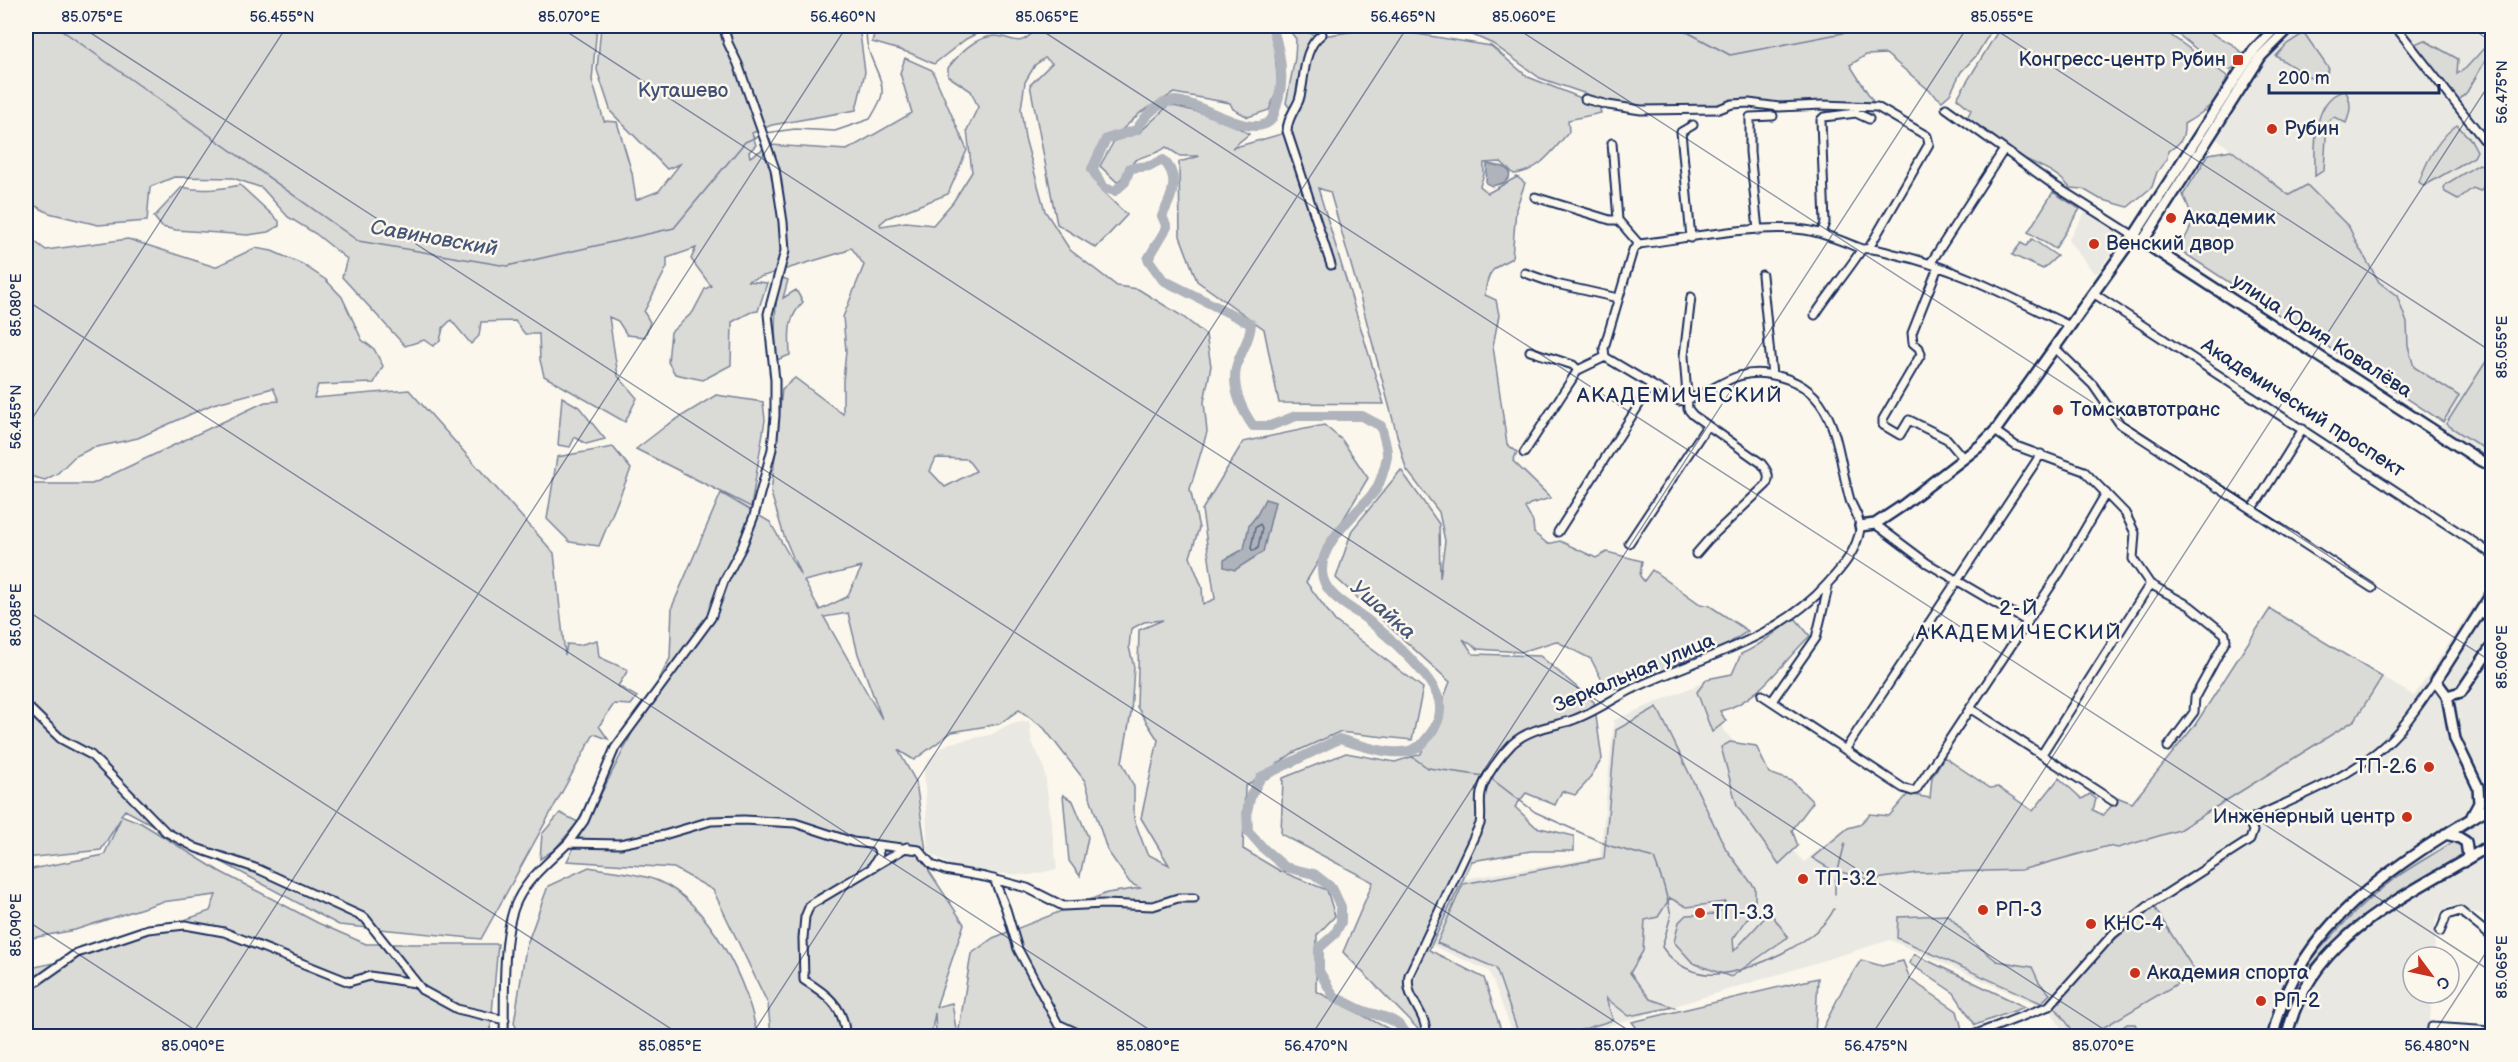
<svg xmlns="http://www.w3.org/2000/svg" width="2518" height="1062" viewBox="0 0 2518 1062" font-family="'Balsamiq Sans',sans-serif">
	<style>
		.built { fill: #eae8e2 }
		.green { fill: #dadad7; stroke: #7a849a; stroke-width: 1.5; fill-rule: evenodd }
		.water { fill: #afb3bb; stroke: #747e96; stroke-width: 1.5 }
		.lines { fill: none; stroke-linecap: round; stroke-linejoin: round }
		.shore { stroke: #566483; stroke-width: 1.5 }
		.stream { stroke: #747e96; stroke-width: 1.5 }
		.river { stroke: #afb3bb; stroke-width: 10 }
		.street-casing { stroke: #1b2f5e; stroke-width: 11 }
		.secondary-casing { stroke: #1b2f5e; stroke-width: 14 }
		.street { stroke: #fbf7ec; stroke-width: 7 }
		.secondary { stroke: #fbf7ec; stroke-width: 9 }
		.ticks { fill: none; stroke: #1b2f5e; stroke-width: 1.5; stroke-opacity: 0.45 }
		.poi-dot { fill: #c8321e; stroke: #fbf7ec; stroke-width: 2 }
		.labels { text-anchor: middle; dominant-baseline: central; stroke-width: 5; stroke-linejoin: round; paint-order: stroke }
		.poi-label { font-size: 20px; fill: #1b2f5e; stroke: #fbf7ec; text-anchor: start }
		.park-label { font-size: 20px; fill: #415176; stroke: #fbf7ec }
		.street-label { font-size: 20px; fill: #1b2f5e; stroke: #fbf7ec }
		.water-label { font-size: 21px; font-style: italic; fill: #47577a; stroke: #fbf7ec }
		.neighbourhood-label { font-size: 21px; letter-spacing: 1.5px; fill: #1b2f5e; stroke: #fbf7ec }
		.neatline { fill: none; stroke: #1b2f5e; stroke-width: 2 }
		.ticks-label { font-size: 15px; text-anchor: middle; fill: #1b2f5e }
	</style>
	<rect width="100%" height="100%" fill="#fbf7ec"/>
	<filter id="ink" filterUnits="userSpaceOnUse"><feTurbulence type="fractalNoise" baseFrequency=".0167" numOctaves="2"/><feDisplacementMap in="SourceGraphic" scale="12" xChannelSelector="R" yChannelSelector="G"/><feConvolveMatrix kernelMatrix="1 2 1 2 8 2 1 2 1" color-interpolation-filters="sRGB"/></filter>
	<g filter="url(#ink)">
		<path class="built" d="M2297 26H2492V461L2440 428 2459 396 2414 367 2408 346 2407 323 2397 296 2379 282 2357 244 2349 227 2289 195 2213 136 2265 57Z
			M2086 211 2123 235 2098 272 2094 273 2068 240Z
			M2492 579V917L2450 906 2436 918 2434 957H2413V993H2432L2429 1036H2066L2050 1010 1890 940 1577 1036H1514L1489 971 1429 944 1458 880 1600 857 1614 720 1702 683 1724 731 1778 789 1761 814 1804 862 1843 830 2109 832 2195 725 2270 609 2414 696Z
			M1029 721 1032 743 1044 766 1057 869 1030 875 986 873 950 865 928 852 924 767 930 758 938 750 950 743 990 735 1010 724Z"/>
		<path class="green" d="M26 26H597L592 80 604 121 617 122 632 173 636 200 659 191 680 164 667 169 611 112 597 70 601 26H859L865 72 856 110 772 125 752 133 756 145 749 152 750 157 770 145 847 150 912 113 900 73 905 58 932 70 967 150 948 194 887 218 880 224 881 226 906 222 933 225 953 202 972 172 967 130 978 107 971 91 948 76V68C959 54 974 37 994 36 1011 35 1017 50 1033 32L978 33 966 39 934 64 910 53 872 42 876 26H1269L1274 40 1278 88 1269 110 1248 117 1233 109 1230 103 1174 93 1141 112 1098 152 1097 186 1127 215 1096 248 1057 224 1030 85 1052 63 1045 58 1035 65 1025 82 1021 109 1025 138 1045 211 1070 250 1117 286 1138 289 1182 316 1206 335 1211 366 1204 402 1207 432 1190 489 1199 528 1190 557 1202 587 1203 604 1215 599 1202 510 1243 442 1324 425 1342 440 1368 478 1306 582 1335 621 1423 688 1412 740 1339 732 1293 753 1245 787 1243 849 1280 871 1327 890 1335 916 1317 935 1316 991 1389 1029 1386 1036H1055L1049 1030 1031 1036H958L971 954 993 938 1107 893 1140 888 1130 883 1107 850 1085 781 1044 728 1019 710 999 724 952 732 914 760 898 750 916 782 929 871 964 924 936 1007 952 1003 957 1036H936L935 1013 931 1036H771L768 1004 713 890 674 868 567 861 670 658 672 607 721 493 770 522 801 576 784 536 771 493 782 389 795 378 843 414V381L846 351 843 317 864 265 851 247 846 251 747 281 767 283 758 311 751 312 732 322 731 365 703 380 675 374 668 362 671 332 693 312 705 289 711 286 691 259 696 248 667 258V267L644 312 650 322 645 337 627 335 618 321 609 317 618 376 637 398 625 422 544 376 540 360 539 334H525L515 321 481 322 479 336 471 344 451 320 443 328 440 341 433 346 424 340 405 346 342 277 347 259 316 234 288 217 262 188 233 178 174 177 150 187 147 221 98 225 49 213 26 201ZM936 458 967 459 976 471 945 487 930 471ZM862 567 847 597 820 610 804 581ZM848 613 858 654 882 719 824 617ZM1163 620 1139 630 1137 707 1158 740 1141 818 1169 865 1147 854 1134 819V787L1122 762 1131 713 1134 667 1129 647 1131 629 1144 622Z
			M1286 26H1302L1306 32 1316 35C1307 46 1302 62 1299 76 1296 86 1297 95 1293 105L1289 107 1286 103 1295 58 1296 39Z
			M1407 26H1994L1976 56 1961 72 1950 94 1942 101 1886 54 1866 55 1850 65 1874 103 1778 104 1715 107H1624L1540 78 1493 44 1466 32Z
			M2001 26H2158L2227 76C2224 98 2200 115 2184 124 2185 137 2180 145 2168 151L2167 159 2157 172 2152 187 2128 207 2100 199 2083 189 2070 188C2055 168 2026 161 2004 149 1991 141 1978 129 1966 120L1971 110 1957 98Z
			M2168 26H2197L2232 44 2243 54C2243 62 2236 66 2230 70L2217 66Z
			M1368 29 1411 33 1491 46 1528 77 1599 105 1601 113 1568 120 1569 132C1553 150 1539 172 1514 174L1501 162 1484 163V174L1480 186 1488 193 1517 177 1525 183 1516 209 1512 258C1492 268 1487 272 1485 295L1496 300 1499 315 1493 346 1507 444 1517 452 1513 461 1551 498 1530 504 1525 508 1533 522 1534 533 1548 544 1560 541 1596 558 1607 552 1642 561 1640 576 1644 581 1652 570 1700 604 1710 606 1748 631 1725 646 1686 659 1638 684 1607 690 1591 659 1556 641 1521 652 1478 649 1463 639 1473 654 1540 656 1594 702 1602 759 1587 782 1575 795 1562 791 1555 805 1526 793 1515 807 1536 827 1574 836V851H1531L1472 861 1429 950 1484 978 1503 1036H1420L1419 1030 1343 952 1373 882 1281 834 1283 778 1346 753 1395 762 1421 754 1450 682 1336 578 1352 530 1401 470 1439 524 1440 578 1445 541 1439 512 1406 469 1358 289 1330 192 1318 188 1384 404 1279 403 1264 329 1197 281 1180 236 1179 162 1200 156H1180L1166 147C1157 155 1146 154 1136 160 1128 165 1126 177 1117 182L1100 166 1114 141 1139 133 1169 105C1197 111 1224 118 1249 134L1232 148 1292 131 1291 127 1298 107 1312 53 1323 36Z
			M2304 33 2329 69 2320 84 2276 56 2287 44Z
			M2424 40 2458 59 2457 74 2466 68 2486 46 2488 56 2467 92 2458 101 2415 44Z
			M2345 90C2352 102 2351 111 2346 123L2334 117 2327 122 2324 170 2315 176C2315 153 2312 114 2332 97 2335 94 2341 92 2345 90Z
			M2457 125 2471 140 2477 151 2474 157 2424 186 2419 182C2427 160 2438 138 2457 125Z
			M2231 150 2289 195 2307 185 2349 227 2357 244 2379 282 2397 296 2407 323 2408 346 2414 367 2459 396 2443 422 2178 249C2194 226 2196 220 2183 195L2209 154Z
			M2479 164 2487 167 2488 181 2480 191 2473 188 2458 199 2445 192 2444 188 2446 184Z
			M240 185 279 221V226L268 232 248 235 176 230 162 227 154 217 182 187C202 192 220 189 240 185Z
			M2053 192 2080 209 2055 249 2028 232Z
			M26 235 46 250 128 239 215 267 255 248 272 251 302 264 326 280 342 297 362 340 374 349 383 366 374 383 318 385 314 398 409 390 554 553 565 655 567 644 579 645 597 640 599 657 628 670 618 686 637 697 631 705 614 704 599 726 608 739 594 734 481 939 339 925 125 810 121 815 141 823 219 871 318 923 366 944H498L490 1036H26V969L80 957 210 911 216 895 161 902 75 930 26 939V870L104 855 121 818 101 850 26 858V484H92L265 402 279 401 273 388 213 404 138 438 92 448 74 457 58 473 45 480 26 475Z
			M2032 239 2057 256 2043 269 2012 255 2021 243 2026 246Z
			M780 277 788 280 783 298 796 290 803 302C787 319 789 333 790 355L777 360C774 331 774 305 780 277Z
			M2492 352V434L2483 448 2446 424Z
			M716 395 763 402 765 420 751 507 636 449 667 425Z
			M562 397 579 407 605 439 586 444 575 437 570 447 558 445Z
			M613 447 631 469 599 546 570 542 547 519 557 457Z
			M2270 609 2382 677 2355 720 2179 830 2118 848 2108 846 2021 870 1916 873 1870 880 1830 869 1812 858 1848 828 1859 825 1870 814 1889 816 1908 794 1930 798 1932 777 1944 757 1990 788 1998 787 2033 811 2059 778 2082 799 2090 794 2096 799 2093 810 2103 815 2119 798 2132 803 2195 725Z
			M1795 618 1810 636C1783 661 1758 703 1720 711L1726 721 1712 732 1697 692 1707 679 1732 674 1741 654C1760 647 1778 629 1795 618Z
			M1657 707 1726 849 1755 888V908L1733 939 1734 951 1770 912 1788 937 1731 977 1693 963 1674 942 1679 922 1686 915 1718 914 1725 902 1687 907 1670 898 1658 917 1645 920 1643 951 1630 973 1650 999 1674 1007 1629 1016 1606 998 1613 1020 1562 1036 1519 1035 1496 968 1437 943 1463 884 1604 858 1616 730Z
			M1730 742 1756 746 1769 773 1792 781 1813 802 1792 830 1798 846 1779 864 1737 806 1721 747Z
			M1063 795 1073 801 1088 837 1080 876 1069 861Z
			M560 813 578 822 554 850 540 859 542 834Z
			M2454 841 2463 846 2462 855 2348 927 2312 965 2288 1006C2288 974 2360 906 2385 886 2405 869 2432 856 2454 841Z
			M589 867C609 871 641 873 658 881 709 902 750 985 757 1036H520L514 1023 526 947 548 886Z
			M2154 907 2193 968 2187 978 2089 1036H2077L2054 1006 2089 961Z
			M1948 915 1973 942 1997 961 2032 967 2039 982 2050 994 2041 1003 1897 938 1898 917Z
			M1914 954 2025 1007 1975 1025 1954 993 1909 963Z
			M1861 960 1882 966 1903 961 1910 979 1957 1011 1964 1036H1819L1843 988Z
			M1818 978 1815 1035 1807 1036H1643L1632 1022Z
			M2127 1024H2135L2139 1032 2138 1036H2111Z"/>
		<path class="water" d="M1487 164 1504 167 1510 172 1509 178 1503 183 1492 186 1486 183Z
			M1265 499 1275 502 1263 552 1235 570 1224 567V560L1244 549 1249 525 1257 515Z"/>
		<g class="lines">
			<path class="shore" d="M1260 524 1262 528 1258 548 1253 551 1251 548 1255 528Z"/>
			<path class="stream" d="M56 26 358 241 507 266 674 228 745 142 759 136
				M1676 26 1730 55 1879 26
				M766 133 795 129 835 131 870 119C874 112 881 102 882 94 884 73 862 55 867 26
				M1408 754 1428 768 1484 776
				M1489 777 1535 812 1610 846 1654 858 1664 886 1671 915 1662 947C1674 965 1695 976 1717 974 1752 972 1819 941 1834 909
				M1835 894V882L1845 843"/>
			<path class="river" d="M1272 26C1280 50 1286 78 1277 103 1276 107 1274 116 1271 120 1252 141 1199 101 1175 101 1157 101 1145 117 1136 130L1106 139 1092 169 1104 188 1115 191 1125 182 1130 168 1150 166 1163 160C1181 177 1172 197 1162 216L1167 227 1148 259 1163 280 1251 324C1250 339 1244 346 1239 359 1229 382 1240 407 1253 426H1270L1296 416H1362L1381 426C1383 435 1388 448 1387 457 1385 467 1380 484 1375 491 1357 514 1315 545 1323 578 1328 597 1350 607 1365 618 1385 633 1439 680 1440 706 1441 721 1433 731 1424 742 1406 764 1362 745 1339 739L1261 777 1251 795 1247 811 1248 831 1264 849 1285 867 1314 874 1332 888 1341 907V922L1335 934 1319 948V971L1335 998C1347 1001 1356 1009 1367 1012 1383 1017 1400 1019 1407 1036"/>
			<g class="street-casing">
				<path id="street" d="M2395 26 2492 150
					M1322 34C1301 50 1306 79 1299 100 1295 110 1287 119 1287 131L1331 265
					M1585 99 1608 105 1641 110 1719 109 1732 104 1749 103 1779 107 1822 105 1877 107 1927 136 1929 144 1869 248
					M1946 108 2055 186 2134 236
					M1612 143 1618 220 1639 244
					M1535 197 1610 220H1618
					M1758 230 1750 152V117L1773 116
					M1821 233 1825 223 1821 120 1824 117 1856 113 1869 119
					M1691 238 1681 132 1693 125
					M1930 264 2003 151
					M1938 267 1912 333 1913 343 1919 348 1921 354 1883 419V425L1900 435 1909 420 1947 439 1964 459
					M1525 273 1556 284 1618 298
					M1762 275 1772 375
					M2093 293 2492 554
					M1691 297 1684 356 1688 409 1693 415 1761 463C1767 470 1771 476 1766 485L1709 539 1696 554
					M1815 315C1830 292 1847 272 1862 249
					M2054 347 2093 385 2120 424 2372 588
					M1530 351 1573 365 1578 370
					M1995 431 2016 446 2084 471 2125 513 2135 533 2133 559 2150 584 2190 606 2225 634 2226 640 2195 697 2194 712 2168 747
					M1524 453 1578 370 1605 357
					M2252 510 2303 429
					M1875 524 1927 563 2028 622
					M1558 532 1651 386
					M1629 543 1707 426
					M1762 695 1903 788 1912 791 1916 790 2060 572 2106 493
					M1772 701 1816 638 1827 592V585
					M26 705 61 739 91 755 166 832 196 848 258 869 365 918 422 990 457 1009 505 1020
					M1971 709 2113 801
					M1845 750 2041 454
					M2042 754 2150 584
					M568 843 584 821 615 748 711 618 724 581 742 547 754 516 772 449 775 416V380L768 314 785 251 783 222 775 169 738 64 728 43 725 32 726 26
					M873 865C879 857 882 852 874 845
					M994 879 1006 909 1018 949 1058 1024 1084 1036
					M2440 932 2447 915 2460 911 2492 937
					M26 989 77 953 148 929 185 925 224 932 349 982 370 976 415 983
					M504 1036C505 999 501 931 518 899 529 877 551 860 568 843L620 844 664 835 711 821 744 820 795 823 853 842 919 850 932 865 945 870 985 877 1027 888 1063 906 1104 904 1153 906 1178 898H1194
					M843 1036 845 1033C844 1006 825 993 804 980L803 938 805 917 810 905 907 847
					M1426 1036C1428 1013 1404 999 1409 975L1480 824C1482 814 1479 803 1481 793 1484 777 1501 755 1512 744 1528 729 1551 726 1570 721 1595 713 1616 696 1639 686 1704 656 1779 639 1828 583 1842 568 1857 550 1860 529 1861 519 1853 509 1850 500 1835 447 1839 388 1773 375 1729 366 1715 396 1679 401L1605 357 1604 348 1633 250 1639 244C1688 238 1757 224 1805 230 1825 233 1844 242 1862 249 1873 248 1884 251 1894 254 1955 267 2014 299 2070 326
					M1971 1036 2049 1006 2113 934 2152 903 2250 840 2253 831 2249 820C2295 798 2349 779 2387 743 2406 726 2420 702 2436 681
					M2431 1036 2432 1027 2492 1031"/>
			</g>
			<g class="secondary-casing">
				<path id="secondary" d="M2134 236 2481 461 2492 465
					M2143 241 2261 56 2291 26
					M1860 526 1875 524 1902 506 1981 445 1995 431 2134 236 2254 50 2277 26
					M2481 612 2492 619
					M2447 696 2461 692 2492 646
					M2472 816 2479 803 2478 787 2455 739 2447 696 2436 681 2492 593
					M2445 834 2458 837 2466 842 2468 856 2464 862
					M2273 1036C2295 924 2402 860 2492 806
					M2287 1036C2309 933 2411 895 2492 844"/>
			</g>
			<use href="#street" class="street"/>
			<use href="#secondary" class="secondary"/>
		</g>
	</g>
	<path class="ticks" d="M80 26 1637 1036M558 26 2114 1036M1035 26 2492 972M1513 26 2492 662M1990 26 2492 352M2468 26 2492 42M26 300 1159 1036M26 428 287 26M26 610 682 1036M26 920 204 1036M191 1036 847 26M751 1036 1408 26M1311 1036 1968 26M1871 1036 2492 80M2432 1036 2492 943"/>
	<g class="poi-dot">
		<rect x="2232" y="54" width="12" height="12" rx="3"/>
		<circle cx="2272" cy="129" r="6"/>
		<circle cx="2171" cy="218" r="6"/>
		<circle cx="2094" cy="244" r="6"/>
		<circle cx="2058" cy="410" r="6"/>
		<circle cx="2429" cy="767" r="6"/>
		<circle cx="2407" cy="817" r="6"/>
		<circle cx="1803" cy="879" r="6"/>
		<circle cx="1983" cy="910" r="6"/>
		<circle cx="1700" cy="913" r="6"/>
		<circle cx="2091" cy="924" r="6"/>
		<circle cx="2135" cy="973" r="6"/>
		<circle cx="2261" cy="1001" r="6"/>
	</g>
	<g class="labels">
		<g class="poi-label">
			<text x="2226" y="60" text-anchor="end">Конгресс-центр Рубин</text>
			<text x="2284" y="129">Рубин</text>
			<text x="2183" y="218">Академик</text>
			<text x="2106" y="244">Венский двор</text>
			<text x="2070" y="410">Томскавтотранс</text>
			<text x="2417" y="767" text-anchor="end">ТП-2.6</text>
			<text x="2395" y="817" text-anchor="end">Инженерный центр</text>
			<text x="1815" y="879">ТП-3.2</text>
			<text x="1995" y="910">РП-3</text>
			<text x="1712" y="913">ТП-3.3</text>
			<text x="2103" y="924">КНС-4</text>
			<text x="2147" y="973">Академия спорта</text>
			<text x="2273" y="1001">РП-2</text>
		</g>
		<g class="park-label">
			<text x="683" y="91">Куташево</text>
		</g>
		<g class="street-label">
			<text transform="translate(2322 336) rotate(33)">улица Юрия Ковалёва</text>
			<text transform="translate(2303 408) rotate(33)">Академический проспект</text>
			<text transform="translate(1634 673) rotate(-23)">Зеркальная улица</text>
		</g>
		<g class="water-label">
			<text transform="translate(434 238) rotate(10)">Савиновский</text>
			<text transform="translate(1383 610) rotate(41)">Ушайка</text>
		</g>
		<g class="neighbourhood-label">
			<text x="1680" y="395">АКАДЕМИЧЕСКИЙ</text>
			<text x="2019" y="608">2-Й<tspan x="2019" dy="24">АКАДЕМИЧЕСКИЙ</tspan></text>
		</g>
	</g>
	<rect width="2518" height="1062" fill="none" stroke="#fbf7ec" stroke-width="66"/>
	<g transform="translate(2431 975) rotate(123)"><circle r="28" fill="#fbf7ec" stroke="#a1a7b3" stroke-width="1.5"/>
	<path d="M0-4.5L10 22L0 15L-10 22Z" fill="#c8321e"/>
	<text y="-9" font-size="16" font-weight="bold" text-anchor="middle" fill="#1b2f5e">С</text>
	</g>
	<path d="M2269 84v9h170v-9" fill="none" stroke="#1b2f5e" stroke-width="3"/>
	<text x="2278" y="84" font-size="18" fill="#1b2f5e" stroke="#fbf7ec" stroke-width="4.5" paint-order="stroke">200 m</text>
	<rect x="33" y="33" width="2452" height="996" class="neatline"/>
	<g class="ticks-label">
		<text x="92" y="22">85.075°E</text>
		<text x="282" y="22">56.455°N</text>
		<text x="569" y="22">85.070°E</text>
		<text x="843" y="22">56.460°N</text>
		<text x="1047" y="22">85.065°E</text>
		<text x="1403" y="22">56.465°N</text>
		<text x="1524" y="22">85.060°E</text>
		<text x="2002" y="22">85.055°E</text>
		<text transform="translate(2502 92) rotate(-90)" y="5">56.475°N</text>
		<text transform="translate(16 305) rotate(-90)" y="5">85.080°E</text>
		<text transform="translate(2502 347) rotate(-90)" y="5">85.055°E</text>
		<text transform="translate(16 417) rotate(-90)" y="5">56.455°N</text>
		<text transform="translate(16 615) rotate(-90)" y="5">85.085°E</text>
		<text transform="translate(2502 657) rotate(-90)" y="5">85.060°E</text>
		<text transform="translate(16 925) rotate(-90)" y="5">85.090°E</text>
		<text transform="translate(2502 967) rotate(-90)" y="5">85.065°E</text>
		<text x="193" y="1051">85.090°E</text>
		<text x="670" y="1051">85.085°E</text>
		<text x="1148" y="1051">85.080°E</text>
		<text x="1316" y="1051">56.470°N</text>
		<text x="1625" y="1051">85.075°E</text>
		<text x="1876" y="1051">56.475°N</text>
		<text x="2103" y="1051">85.070°E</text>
		<text x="2437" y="1051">56.480°N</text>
	</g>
</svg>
